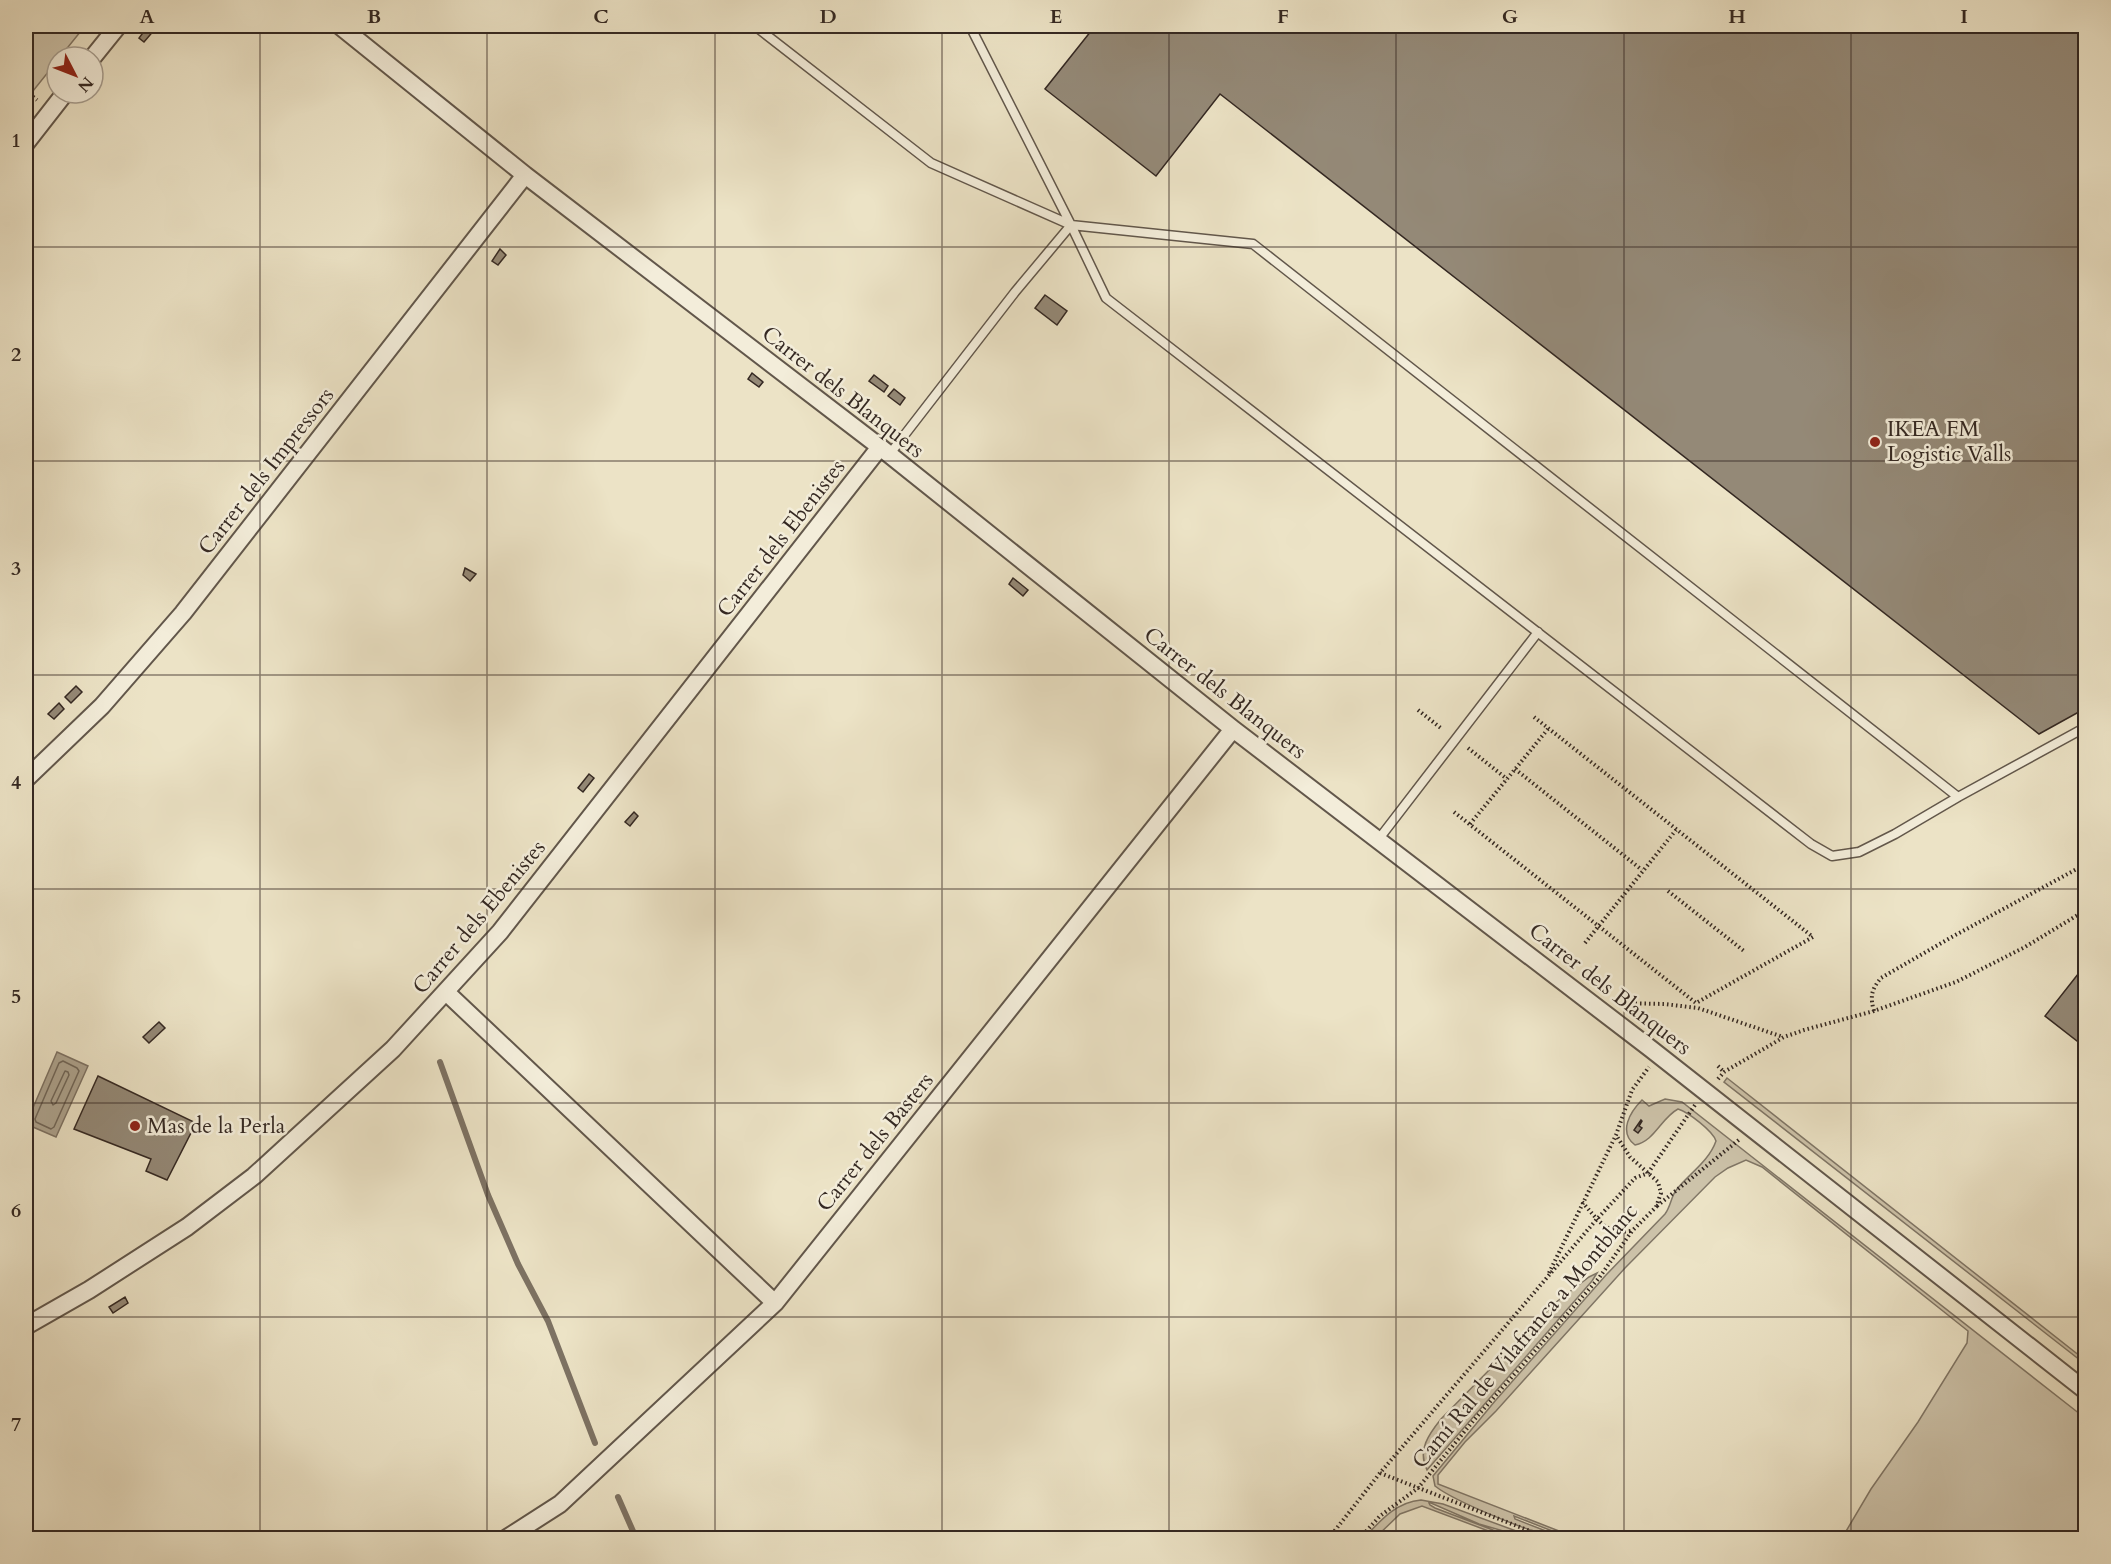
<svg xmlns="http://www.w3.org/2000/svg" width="2111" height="1564" viewBox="0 0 2111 1564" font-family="Cardo,serif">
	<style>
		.green { fill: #cdc3aa; stroke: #807666; stroke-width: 1.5 }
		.water { fill: #ada38e; stroke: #7d7263; stroke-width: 1.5 }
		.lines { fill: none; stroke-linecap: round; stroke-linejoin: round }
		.shore { stroke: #706658; stroke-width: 1.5 }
		.stream { stroke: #7d7263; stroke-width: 6 }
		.building { fill: #948977; stroke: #342822; stroke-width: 1.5 }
		.lane-casing { stroke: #62574b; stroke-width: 11 }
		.street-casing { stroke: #62574b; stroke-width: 20 }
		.path { stroke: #342822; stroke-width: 4; stroke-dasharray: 1.5 3; stroke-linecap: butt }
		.lane { stroke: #f3edda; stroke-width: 8 }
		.street { stroke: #f3edda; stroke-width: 16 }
		.grid { fill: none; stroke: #342822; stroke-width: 1.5; stroke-opacity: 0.55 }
		.poi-dot { fill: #8f2418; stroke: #f3edda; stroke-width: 2 }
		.labels { text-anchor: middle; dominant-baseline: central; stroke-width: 5; stroke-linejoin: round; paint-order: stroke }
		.street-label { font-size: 22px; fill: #342822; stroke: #f3edda }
		.poi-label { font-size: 22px; fill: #342822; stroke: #f3edda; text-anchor: start }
		.neatline { fill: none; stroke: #342822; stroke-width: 2 }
		.grid-label { font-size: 20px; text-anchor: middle; font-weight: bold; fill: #342822 }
	</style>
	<rect width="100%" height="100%" fill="#ece3c6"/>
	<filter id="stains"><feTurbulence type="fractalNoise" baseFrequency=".00333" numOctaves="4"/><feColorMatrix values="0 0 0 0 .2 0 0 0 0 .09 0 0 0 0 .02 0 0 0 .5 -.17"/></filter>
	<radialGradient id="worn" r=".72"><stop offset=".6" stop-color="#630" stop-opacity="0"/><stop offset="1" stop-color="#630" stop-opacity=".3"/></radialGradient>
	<path class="green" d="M26 26H85L60 57H57V61L33 91 26 86Z
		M1727 1078 2085 1360V1364L1724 1082Z
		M1665 1099 1682 1102 2085 1418V1538H1842L1871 1489 1918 1422 1967 1343 1968 1331 1762 1167 1746 1160 1728 1168 1715 1177 1625 1268 1496 1411 1465 1442 1438 1475V1484L1577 1538H1570L1514 1516 1515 1519 1564 1538C1541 1538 1454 1501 1435 1486L1433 1476 1438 1470 1495 1401 1606 1275 1665 1214C1671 1206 1671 1196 1677 1189 1690 1173 1709 1161 1716 1141 1713 1131 1688 1112 1678 1109 1661 1118 1655 1141 1635 1145 1618 1132 1630 1112 1642 1100L1649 1106Z
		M1597 1273 1592 1281 1427 1470C1417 1450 1429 1434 1441 1419L1555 1303 1589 1277Z
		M1421 1500 1443 1504 1535 1538H1528L1479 1524 1431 1503H1429L1430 1505 1435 1508 1514 1538H1507L1422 1506 1400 1514 1375 1538H1364C1380 1521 1396 1502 1421 1500Z"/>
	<path class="water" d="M57 1052 88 1066 56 1137 26 1124Z"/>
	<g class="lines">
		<path class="shore" d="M63 1061 77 1068 79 1071 54 1127 51 1129 36 1122 35 1119 59 1063Z
			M65 1071 68 1072 69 1075 56 1103 53 1105 51 1101Z"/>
		<path class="stream" d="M440 1062 488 1195 518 1264 548 1321 595 1443
			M618 1497 636 1538"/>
	</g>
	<path class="building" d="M148 26 156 28 144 42 139 38Z
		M1095 26H2079L2086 30V708L2039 734 1220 94 1156 176 1045 89Z
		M500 249 506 255 498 265 492 261Z
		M1045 295 1067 311 1057 325 1035 308Z
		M752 373 763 382 759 387 748 379Z
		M874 375 888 386 884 392 869 381Z
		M894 389 905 398 900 405 888 396Z
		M465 568 476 574 470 581 463 575Z
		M1013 578 1028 590 1023 596 1009 584Z
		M76 686 82 692 71 703 65 697Z
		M59 703 64 709 54 719 48 714Z
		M589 774 594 778 583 792 578 788Z
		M634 812 638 816 630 826 625 822Z
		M2086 964V1048L2045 1016Z
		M159 1022 165 1028 149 1043 143 1037Z
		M98 1076 196 1123 167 1180 146 1171 151 1159 74 1129Z
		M1641 1120 1642 1121 1639 1126 1642 1128 1638 1133 1634 1130Z
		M125 1297 128 1303 113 1313 109 1307Z"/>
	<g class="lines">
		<g class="lane-casing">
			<path id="lane" d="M755 26 931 163 1071 225 1253 244 1958 797
				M970 26 1071 225 1106 298 1811 844 1832 856 1859 852 1895 834 1958 797 2086 727
				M889 455 1015 292 1071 225
				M1378 840 1538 632"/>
		</g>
		<g class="street-casing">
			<path id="street" d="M340 26 525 175 880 447 1233 729 1651 1049 2086 1391
				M93 57 118 26
				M26 143 65 93
				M26 779 102 706 183 613 525 175
				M446 992 775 1303
				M26 1326 89 1290 187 1227 254 1176 393 1049 500 932 880 447
				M507 1538 560 1504 775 1303 1233 729"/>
		</g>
		<path class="path" d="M26 91 37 100
			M1418 710 1442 729
			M1468 748 1507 779
			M1515 769 1642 870
			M1454 812 1696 1003 1813 937 1534 717
			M1470 824 1548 729
			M1668 891 1744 951
			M1585 943 1676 830
			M1622 1003 1664 1004 1698 1008 1783 1037
			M1874 1011C1870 997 1871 990 1881 978L1950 938 2086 864
			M1718 1066 1724 1072
			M1718 1079 1724 1072 1784 1037 1804 1030 1874 1011 1956 982 2025 947 2086 910
			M1648 1173 1695 1105
			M1582 1202C1598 1219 1605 1235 1631 1231
			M1657 1206 1740 1139
			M1549 1273 1616 1135 1632 1090 1649 1067
			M1380 1473 1548 1538
			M1329 1538 1380 1473 1597 1219 1635 1178 1648 1173
			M1360 1538 1380 1516 1418 1488 1474 1420 1599 1278 1632 1231 1656 1207 1661 1193 1658 1182 1630 1157 1616 1135"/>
		<use href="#lane" class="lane"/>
		<use href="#street" class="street"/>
	</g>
	<path class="grid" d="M260 26V1538M487 26V1538M715 26V1538M942 26V1538M1169 26V1538M1396 26V1538M1624 26V1538M1851 26V1538M26 247H2086M26 461H2086M26 675H2086M26 889H2086M26 1103H2086M26 1317H2086"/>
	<g class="poi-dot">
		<circle cx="1875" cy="442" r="6"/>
		<circle cx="135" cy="1126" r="6"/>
	</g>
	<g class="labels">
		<g class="street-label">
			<text transform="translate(843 392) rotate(38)">Carrer dels Blanquers</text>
			<text transform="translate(266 471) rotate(-52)">Carrer dels Impressors</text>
			<text transform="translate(781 538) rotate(-52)">Carrer dels Ebenistes</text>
			<text transform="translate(1225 693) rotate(38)">Carrer dels Blanquers</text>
			<text transform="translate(479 917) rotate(-50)">Carrer dels Ebenistes</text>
			<text transform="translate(1610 989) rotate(38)">Carrer dels Blanquers</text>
			<text transform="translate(875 1142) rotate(-51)">Carrer dels Basters</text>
			<text transform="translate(1525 1336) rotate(-50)">Camí Ral de Vilafranca a Montblanc</text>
		</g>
		<g class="poi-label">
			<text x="1887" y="429">IKEA FM<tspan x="1887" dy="25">Logistic Valls</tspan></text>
			<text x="147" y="1126">Mas de la Perla</text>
		</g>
	</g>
	<rect width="2111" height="1564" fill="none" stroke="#ece3c6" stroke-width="66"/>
	<g transform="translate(75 75) rotate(132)"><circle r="28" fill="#f3edda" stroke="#a79e90" stroke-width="1.5"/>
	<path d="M0-4.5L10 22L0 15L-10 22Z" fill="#8f2418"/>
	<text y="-9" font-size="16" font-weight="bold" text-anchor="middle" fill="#342822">N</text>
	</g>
	<rect x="33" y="33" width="2045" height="1498" class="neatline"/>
	<g class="grid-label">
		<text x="147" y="23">A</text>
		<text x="374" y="23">B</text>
		<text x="601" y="23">C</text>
		<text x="828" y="23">D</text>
		<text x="1056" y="23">E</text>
		<text x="1283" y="23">F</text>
		<text x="1510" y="23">G</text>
		<text x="1737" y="23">H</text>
		<text x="1964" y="23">I</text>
		<text x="16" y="147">1</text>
		<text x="16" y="361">2</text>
		<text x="16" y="575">3</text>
		<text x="16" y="789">4</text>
		<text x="16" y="1003">5</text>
		<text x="16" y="1217">6</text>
		<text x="16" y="1431">7</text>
	</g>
	<rect width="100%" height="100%" filter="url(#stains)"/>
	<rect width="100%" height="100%" fill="url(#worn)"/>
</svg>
